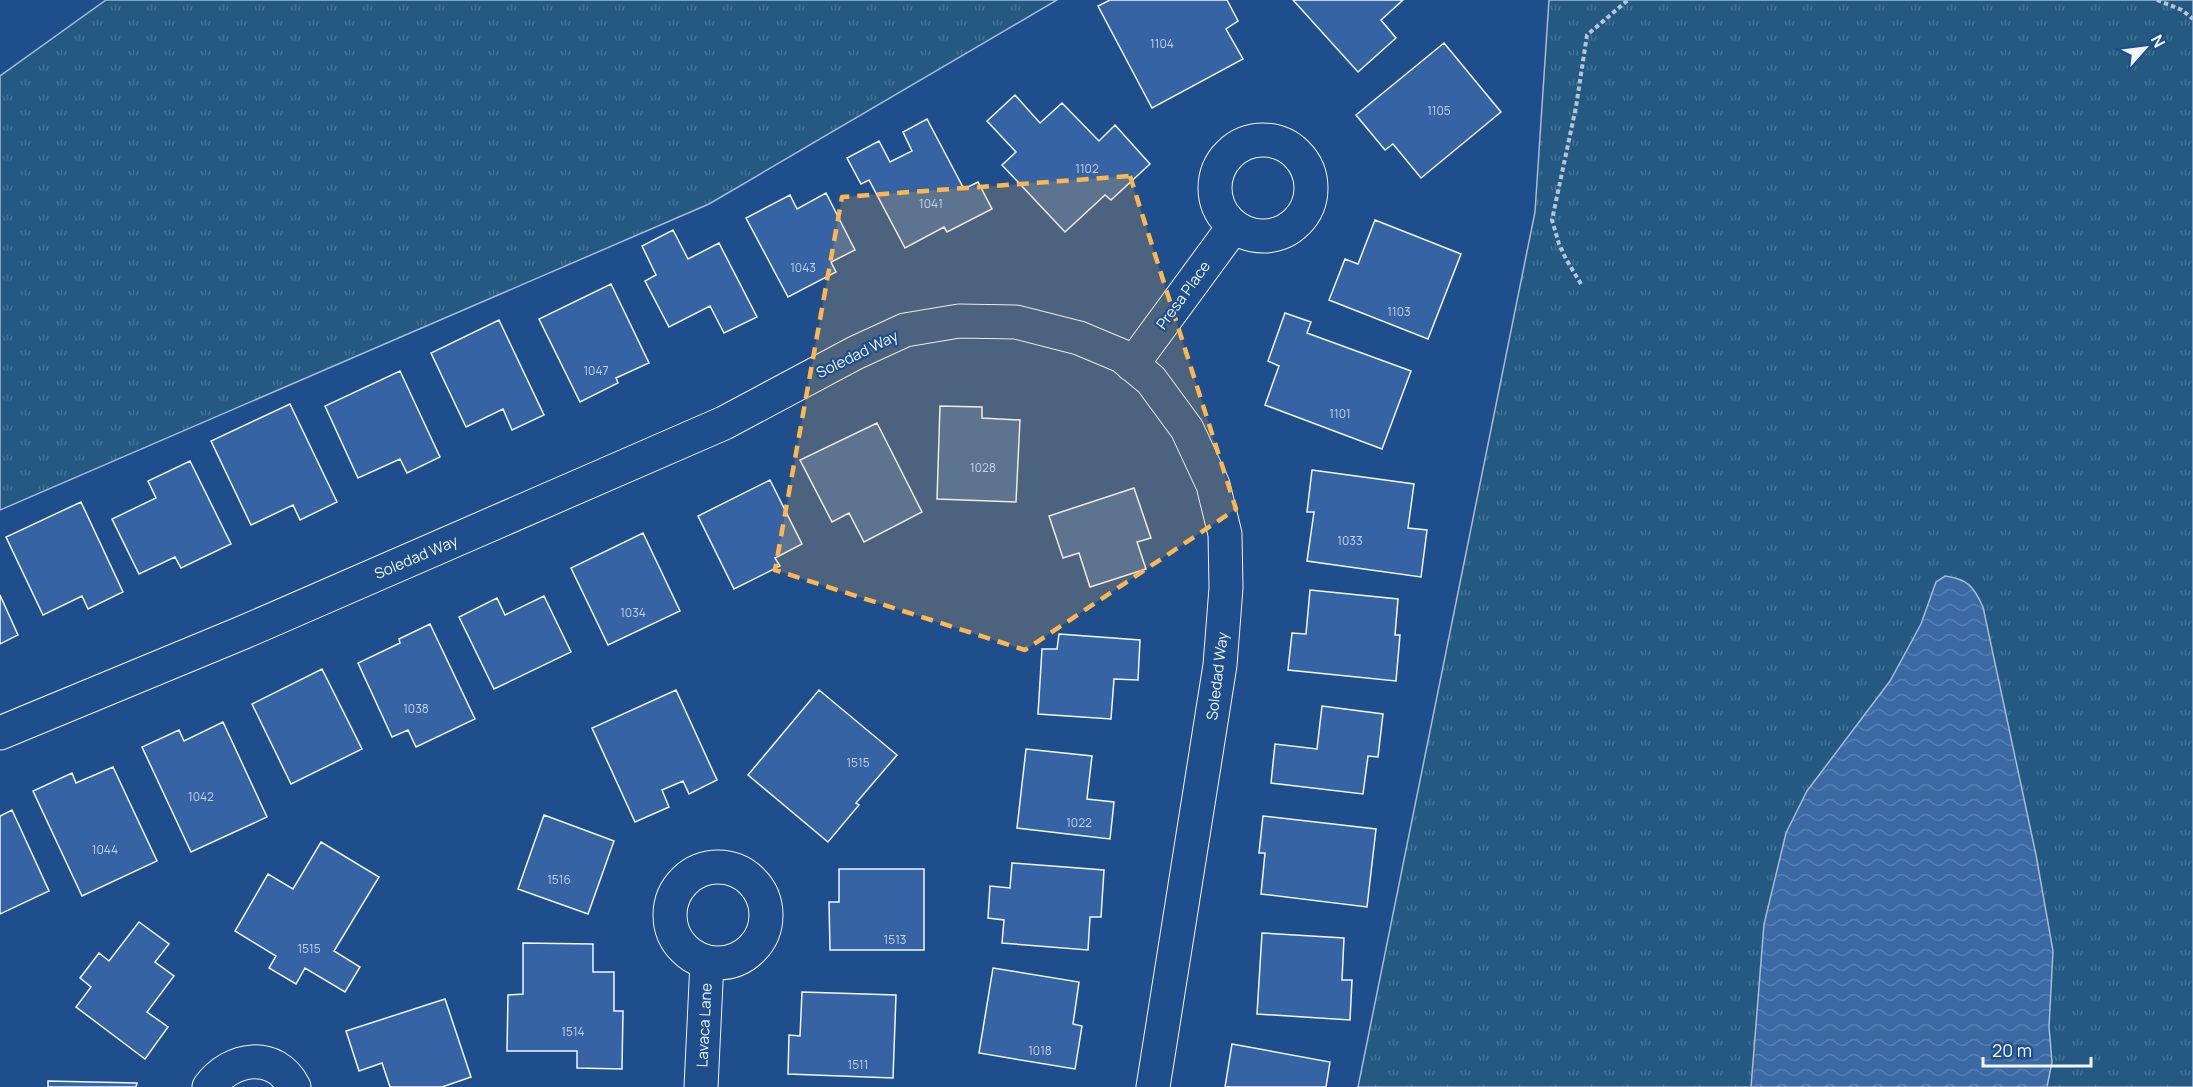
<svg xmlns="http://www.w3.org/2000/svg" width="2193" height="1087" viewBox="0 0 2193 1087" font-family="Manrope,sans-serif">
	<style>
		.grass { fill: url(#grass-tufts); stroke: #a8bbd7; stroke-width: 1.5 }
		.water { fill: url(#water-waves); stroke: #a8bbd7; stroke-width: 1.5 }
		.building { fill: #3563a3; stroke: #f2f6ff; stroke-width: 1.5 }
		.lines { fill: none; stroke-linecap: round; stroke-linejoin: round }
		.minor-casing { stroke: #f2f6ff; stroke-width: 35 }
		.path { stroke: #b3c4dc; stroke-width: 4; stroke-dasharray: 4.5 3; stroke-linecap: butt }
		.minor { stroke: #1f4e8c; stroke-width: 33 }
		.marked { fill: #ffb74d; fill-opacity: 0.2; stroke: #ffb74d; stroke-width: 4.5; stroke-dasharray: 12 8; stroke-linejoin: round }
		.labels { text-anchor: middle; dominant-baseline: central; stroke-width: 4.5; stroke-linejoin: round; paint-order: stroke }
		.number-label { font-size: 12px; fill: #c3d1e8 }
		.street-label { font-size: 15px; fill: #f2f6ff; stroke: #1f4e8c }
	</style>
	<defs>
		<pattern id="grass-tufts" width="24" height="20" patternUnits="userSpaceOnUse" patternTransform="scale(1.5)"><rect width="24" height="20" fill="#245a82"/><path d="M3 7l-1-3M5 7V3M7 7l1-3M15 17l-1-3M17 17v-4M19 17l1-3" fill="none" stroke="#447295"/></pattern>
		<pattern id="water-waves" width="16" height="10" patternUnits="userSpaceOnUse" patternTransform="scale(1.5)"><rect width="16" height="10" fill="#3b69a3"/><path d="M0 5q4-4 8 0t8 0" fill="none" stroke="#587fb1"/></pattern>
	</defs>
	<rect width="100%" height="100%" fill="#1f4e8c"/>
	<path class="grass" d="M106 0H1057L709 204 0 510V76Z
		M1549 0H2193V1087H1358L1535 212Z"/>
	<path class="water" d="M1945 576C1968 579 1974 587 1983 607L2036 855 2053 951 2049 1027 2052 1062 2047 1087H1751L1764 924 1786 833 1807 791 1890 681 1921 624 1936 582Z"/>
	<path class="building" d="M1110 0H1227L1238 21 1226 29 1243 59 1152 108 1098 6Z
		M1293 0H1403L1381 20 1396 38 1358 72Z
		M1444 43 1501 112 1421 178 1393 144 1385 150 1356 115Z
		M1015 95 1040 123 1062 103 1099 141 1115 125 1150 164 1111 200 1105 195 1065 232 1002 165 1016 152 987 121Z
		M927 119 964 189 978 182 992 209 947 232 944 227 905 248 869 180 861 184 847 158 879 141 890 162 912 151 903 132Z
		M826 193 855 250 831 262 836 272 788 297 746 218 790 195 797 209Z
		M1375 220 1461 254 1428 339 1329 300 1345 259 1358 264Z
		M673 230 688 259 719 243 757 317 724 333 710 306 669 327 645 281 656 275 642 246Z
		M611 284 649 363 616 378 618 383 580 402 539 319Z
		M1285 313 1311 322 1307 333 1411 371 1382 449 1265 405 1279 366 1268 361Z
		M499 320 544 415 512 430 503 409 466 427 431 353Z
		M400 371 440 457 407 473 400 459 358 478 325 406Z
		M290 404 337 502 300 520 293 505 251 525 211 441Z
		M940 406 982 407V418L1020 420 1016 502 937 499Z
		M877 423 922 512 864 542 849 513 832 522 800 460Z
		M190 461 231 544 181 568 175 557 139 574 112 519 156 498 148 481Z
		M1312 470 1414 484 1408 528 1427 530 1421 577 1307 561 1314 512H1307Z
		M770 480 802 544 775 558 780 566 734 589 698 516Z
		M1134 488 1151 538 1137 542 1146 569 1090 587 1079 553 1063 558 1049 516Z
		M81 502 123 592 88 609 82 596 43 615 6 537Z
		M643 533 680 611 608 645 571 568Z
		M1310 590 1398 599 1395 635H1400L1396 681 1288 670 1292 633 1306 634Z
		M0 595 18 635 0 644Z
		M544 596 571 652 494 689 459 617 497 598 505 615Z
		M430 624 475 719 416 747 408 730 392 737 358 663 400 643 399 639Z
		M1059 634 1140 640 1138 680 1114 679 1111 719 1038 714 1042 649H1057Z
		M322 669 362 749 291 784 252 704Z
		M676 690 717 780 689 794 683 781 662 790 669 807 635 822 592 728Z
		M819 690 897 755 856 803 859 805 828 842 748 775Z
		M1322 706 1383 714 1378 757 1368 756 1363 794 1271 783 1275 744 1317 749Z
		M223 722 267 817 191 852 142 747 179 730 184 741Z
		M1026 749 1092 756 1087 799 1114 802 1110 839 1017 828Z
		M113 767 157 861 82 896 33 791 72 773 76 783Z
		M12 810 49 891 0 914V816Z
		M544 815 614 841 588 914 518 889Z
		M1263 816 1376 829 1367 907 1261 894 1265 853H1259Z
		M321 842 379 877 334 951 360 967 345 992 305 968 296 984 269 968 276 956 235 931 268 874 293 889Z
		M1012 863 1104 870 1101 917H1090L1088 950 1002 943 1004 920 988 918 990 886 1010 888Z
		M839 869H924V950H830L829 902H839Z
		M139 922 169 944 155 962 174 976 147 1012 168 1027 145 1059 76 1007 91 987 80 978 99 953 109 961Z
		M1262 933 1344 938 1342 980H1352L1350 1020 1257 1014Z
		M523 943 593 944V972H614V1011H623L622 1069 577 1068V1051H507L508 995 523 994Z
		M993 968 1079 982 1073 1024 1082 1026 1075 1069 979 1053Z
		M802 992 896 995 893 1078 788 1074 789 1035 800 1036Z
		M445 999 471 1077 442 1087H390L382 1063 359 1071 346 1031Z
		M1232 1044 1330 1062 1326 1087H1225Z
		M48 1081 137 1083 136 1087H48Z"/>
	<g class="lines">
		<g class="minor-casing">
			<path id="minor" d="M1215 188a48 48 0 1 1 96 0a48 48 0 1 1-96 0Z
				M1132 365 1234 226
				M0 733 244 632 724 423 855 353 905 330 959 321 1016 322 1079 338 1122 356 1151 380 1187 429 1213 485 1225 534 1226 588 1220 665 1153 1087
				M670 915a48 48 0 1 1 96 0a48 48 0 1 1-96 0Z
				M209 1087C231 1057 275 1050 294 1087
				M701 1087 707 962"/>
		</g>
		<path class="path" d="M2157 0 2182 10 2193 19
			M1581 284 1566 259 1559 244 1552 220 1576 107 1587 35 1628 0"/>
		<use href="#minor" class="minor"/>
	</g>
	<path class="marked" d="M1130 176 1236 509 1025 650 775 570 842 197Z"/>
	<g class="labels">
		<g class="number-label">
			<text x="1162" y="43">1104</text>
			<text x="1439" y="110">1105</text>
			<text x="1087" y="168">1102</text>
			<text x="931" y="203">1041</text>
			<text x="803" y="267">1043</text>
			<text x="1399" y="311">1103</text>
			<text x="596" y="370">1047</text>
			<text x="1340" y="413">1101</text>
			<text x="983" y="467">1028</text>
			<text x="1350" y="540">1033</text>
			<text x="633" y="612">1034</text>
			<text x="416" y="708">1038</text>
			<text x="858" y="762">1515</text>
			<text x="201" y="796">1042</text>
			<text x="1079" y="822">1022</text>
			<text x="105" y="849">1044</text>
			<text x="559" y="879">1516</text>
			<text x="895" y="939">1513</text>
			<text x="309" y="948">1515</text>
			<text x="573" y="1031">1514</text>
			<text x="1040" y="1050">1018</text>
			<text x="858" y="1064">1511</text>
		</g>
		<g class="street-label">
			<text transform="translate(1183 295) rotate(-54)">Presa Place</text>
			<text transform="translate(857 354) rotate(-26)">Soledad Way</text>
			<text transform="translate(416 557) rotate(-23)">Soledad Way</text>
			<text transform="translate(1217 676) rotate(-83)">Soledad Way</text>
			<text transform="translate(704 1025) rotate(-87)">Lavaca Lane</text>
		</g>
	</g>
	<g transform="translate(2145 48) rotate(62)" stroke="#1f4e8c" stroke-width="4.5" paint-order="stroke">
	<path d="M0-4.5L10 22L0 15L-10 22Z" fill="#f2f6ff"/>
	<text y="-9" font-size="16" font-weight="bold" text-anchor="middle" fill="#f2f6ff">N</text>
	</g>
	<path d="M1983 1057v9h108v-9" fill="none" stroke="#f2f6ff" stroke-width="3"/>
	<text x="1992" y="1057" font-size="18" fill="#f2f6ff" stroke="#1f4e8c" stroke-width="4.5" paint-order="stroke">20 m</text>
</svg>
